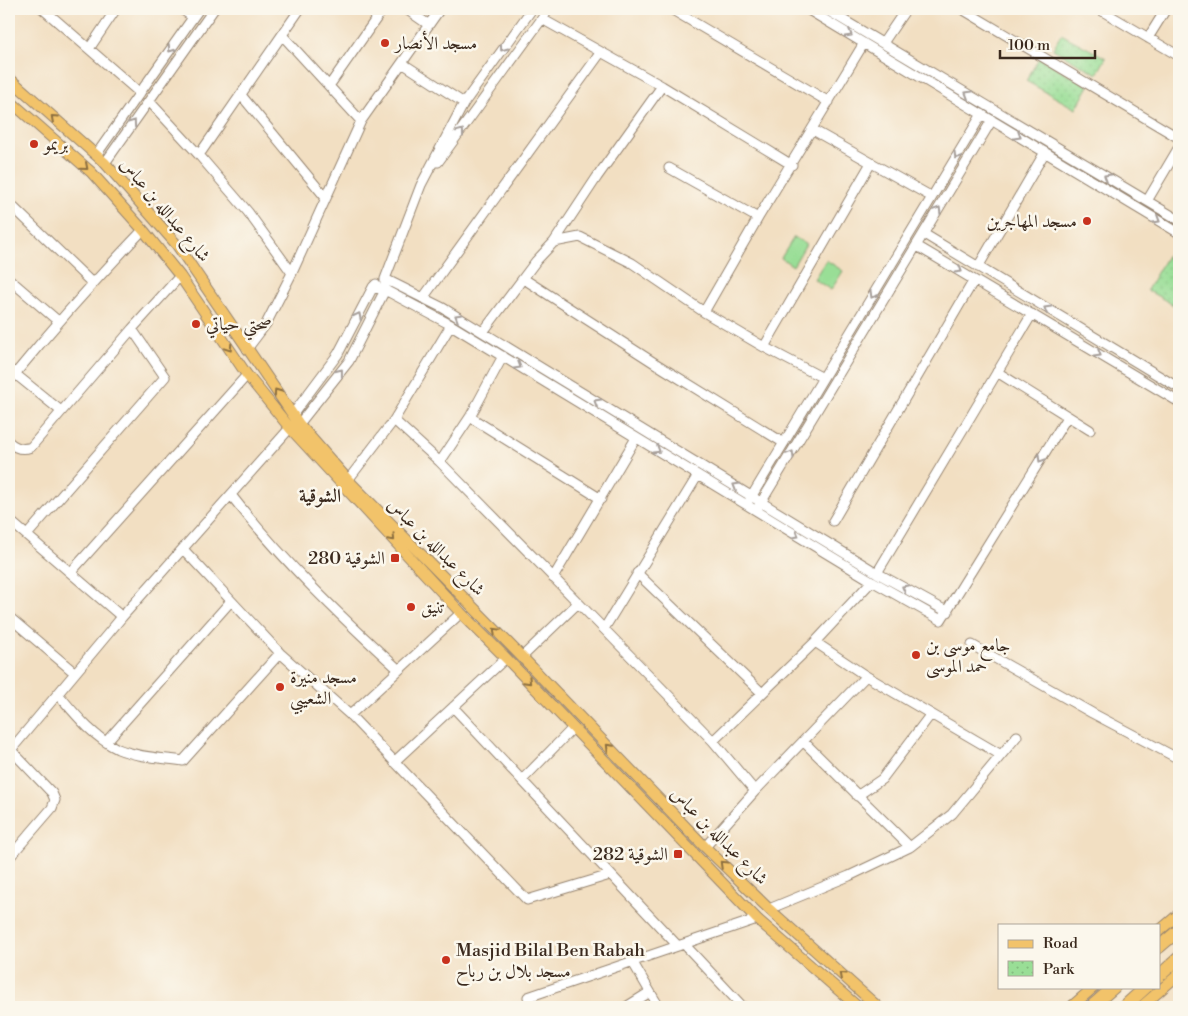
<svg xmlns="http://www.w3.org/2000/svg" width="1188" height="1016" viewBox="0 0 1188 1016" font-family="'Libre Bodoni',Amiri,serif">
	<style>
		.grass { fill: #99de96; stroke: #6a845a }
		.park { fill: url(#park-dots); stroke: #6a845a }
		.lines { fill: none; stroke-linecap: round; stroke-linejoin: round }
		.minor-casing { stroke: #968470; stroke-width: 11 }
		.major-casing { stroke: #968470; stroke-width: 12 }
		.highway-casing { stroke: #968470; stroke-width: 14 }
		.minor { stroke: #fff; stroke-width: 9 }
		.major { stroke: #f2c36a; stroke-width: 10 }
		.highway { stroke: #f2c36a; stroke-width: 12 }
		.oneway { stroke: #a79f9a }
		.oneway2 { stroke: #8d6f40 }
		.poi-dot { fill: #c8321e; stroke: #fbf7ec; stroke-width: 2 }
		.labels { text-anchor: middle; dominant-baseline: central; stroke-width: 5; stroke-linejoin: round; paint-order: stroke }
		.poi-label { font-size: 18px; fill: #3b2a1e; stroke: #fbf7ec; text-anchor: start }
		.street-label { font-size: 18px; fill: #3b2a1e; stroke: #fbf7ec }
		.neighbourhood-label { font-size: 19px; font-weight: bold; fill: #3b2a1e; stroke: #fbf7ec }
	</style>
	<defs>
		<pattern id="park-dots" width="8" height="8" patternUnits="userSpaceOnUse" patternTransform="scale(1.25)"><rect width="8" height="8" fill="#99de96"/><path d="M2 2h.1M6 6h.1" fill="none" stroke="#85bf81" stroke-width="1.8" stroke-linecap="round"/></pattern>
	</defs>
	<rect width="100%" height="100%" fill="#fbf7ec"/>
	<filter id="ink" filterUnits="userSpaceOnUse"><feTurbulence type="fractalNoise" baseFrequency=".02" numOctaves="2"/><feDisplacementMap in="SourceGraphic" scale="10" xChannelSelector="R" yChannelSelector="G"/><feConvolveMatrix kernelMatrix="1 2 1 2 8 2 1 2 1" color-interpolation-filters="sRGB"/></filter>
	<filter id="wash" filterUnits="userSpaceOnUse"><feTurbulence type="fractalNoise" baseFrequency=".0096" numOctaves="4" result="noise"/><feDisplacementMap in="SourceGraphic" scale="20" xChannelSelector="R" yChannelSelector="G"/><feGaussianBlur stdDeviation="1.12" result="paint"/><feColorMatrix in="noise" values="0 0 0 0 0 0 0 0 0 0 0 0 0 0 0 0 0 1.4 0 .05"/><feComposite in="paint" operator="in"/></filter>
	<g filter="url(#wash)">
		<rect width="100%" height="100%" fill="#f2dfc2"/>
		<path class="grass" d="M794 237 806 244 793 266 781 258Z
			M826 260 843 271 831 290 814 279Z"/>
		<path class="park" d="M1061 34 1106 58 1097 74 1053 49Z
			M1039 58 1089 86 1076 109 1026 81Z
			M1178 237 1179 238V308L1147 290Z"/>
	</g>
	<g filter="url(#ink)">
		<g class="lines">
			<g class="minor-casing">
				<path id="minor" d="M43 9 140 93
					M181 9 193 17
					M406 9 429 25
					M671 9 829 102
					M807 9 1179 233
					M825 9 1179 220
					M962 9 1179 138
					M1099 9 1179 56
					M542 19 662 86 792 165
					M282 35 361 121
					M1148 38 1166 9
					M883 43 906 9
					M89 49 116 9
					M402 63 464 103
					M329 86 383 9
					M241 95 326 198
					M149 101 199 155 248 212 292 273
					M813 130 932 197
					M96 155 199 9
					M199 155 300 9
					M438 162 549 9
					M105 163 214 9
					M669 168 758 218
					M1147 201 1179 147
					M9 203 92 283
					M924 234 1179 388
					M554 242 597 177 662 86
					M917 246 1179 402
					M978 267 1045 152
					M9 279 58 321
					M385 279 443 308 877 573 948 612
					M524 279 653 362 784 443
					M373 287 385 290 451 325 872 581 941 620 1067 417
					M423 298 601 52
					M704 312 758 218 864 43
					M483 332 536 261 554 242 580 237 632 263 704 312 764 347 823 378
					M764 347 871 163
					M247 349 266 324 292 273 361 121 440 9
					M9 369 61 411
					M997 372 1090 430
					M15 374C56 324 98 277 143 230
					M293 414 338 354 373 287 376 284
					M470 417 601 499
					M394 420 440 462 604 629 713 741 755 791
					M299 424 349 361 385 290V279L421 185 464 103 532 9
					M9 442C16 449 23 450 31 447L132 329 180 276
					M440 462 470 417 503 356
					M348 480 394 420 451 325
					M231 495C281 559 338 614 398 669
					M750 499 982 114
					M759 506 992 120
					M9 520 122 617
					M833 521 974 280
					M27 535 165 377 132 329
					M183 549 280 653 350 715 527 900 610 875
					M71 572 247 375
					M637 573 762 693
					M877 573 1032 314
					M553 578 636 438
					M9 617 75 673
					M604 629 698 475
					M815 642 866 676 1001 755
					M972 645 1092 713 1179 759
					M522 657 578 603
					M58 694C75 714 93 737 118 749 137 757 162 758 183 761L280 653
					M453 707 678 946
					M350 715 461 613
					M713 741 815 642 872 581
					M106 742 231 601
					M804 742 910 847 952 814 1017 736
					M9 752 122 617 290 428
					M394 762 506 658
					M522 780 573 728
					M857 796 882 779 931 714
					M705 847 755 791 866 676
					M9 858 52 808 55 800 52 793 11 750
					M769 909 849 876 910 847
					M684 944 743 1007
					M632 961 659 1007
					M528 997 757 919
					M626 1007 650 992"/>
			</g>
			<g class="major-casing">
				<path id="major" d="M9 78 105 163 177 245 299 424 348 480 522 657 705 847 769 909 878 1007
					M9 100 91 172 144 231 180 276 247 375 290 428 461 613 506 658 757 919 858 1007
					M1159 931 1179 914
					M1071 1007 1094 987
					M1141 1007 1179 974"/>
			</g>
			<g class="highway-casing">
				<path id="highway" d="M1159 947 1179 930
					M1159 976 1179 958
					M1091 1007 1114 987
					M1124 1007 1146 987"/>
			</g>
			<use href="#minor" class="minor"/>
			<use href="#major" class="major"/>
			<use href="#highway" class="highway"/>
		</g>
		<defs><path id="oneway-chevron" d="M-2-3.5L2.5 0L-2 3.5" fill="none" stroke-width="1.6" stroke-linecap="round" stroke-linejoin="round" transform="scale(1.25)"/></defs>
		<g class="oneway">
			<use href="#oneway-chevron" transform="translate(849 34) rotate(31)"/>
			<use href="#oneway-chevron" transform="translate(503 48) rotate(126)"/>
			<use href="#oneway-chevron" transform="translate(171 49) rotate(125)"/>
			<use href="#oneway-chevron" transform="translate(968 94) rotate(-149)"/>
			<use href="#oneway-chevron" transform="translate(133 123) rotate(-55)"/>
			<use href="#oneway-chevron" transform="translate(461 132) rotate(-53)"/>
			<use href="#oneway-chevron" transform="translate(1018 136) rotate(31)"/>
			<use href="#oneway-chevron" transform="translate(957 156) rotate(121)"/>
			<use href="#oneway-chevron" transform="translate(1107 177) rotate(-149)"/>
			<use href="#oneway-chevron" transform="translate(938 210) rotate(-59)"/>
			<use href="#oneway-chevron" transform="translate(1157 220) rotate(31)"/>
			<use href="#oneway-chevron" transform="translate(959 270) rotate(31)"/>
			<use href="#oneway-chevron" transform="translate(873 295) rotate(121)"/>
			<use href="#oneway-chevron" transform="translate(1047 309) rotate(-149)"/>
			<use href="#oneway-chevron" transform="translate(358 316) rotate(-63)"/>
			<use href="#oneway-chevron" transform="translate(458 317) rotate(-149)"/>
			<use href="#oneway-chevron" transform="translate(1098 354) rotate(31)"/>
			<use href="#oneway-chevron" transform="translate(518 366) rotate(31)"/>
			<use href="#oneway-chevron" transform="translate(340 372) rotate(-52)"/>
			<use href="#oneway-chevron" transform="translate(597 402) rotate(-149)"/>
			<use href="#oneway-chevron" transform="translate(657 450) rotate(32)"/>
			<use href="#oneway-chevron" transform="translate(791 454) rotate(-59)"/>
			<use href="#oneway-chevron" transform="translate(1041 459) rotate(122)"/>
			<use href="#oneway-chevron" transform="translate(736 486) rotate(-149)"/>
			<use href="#oneway-chevron" transform="translate(796 535) rotate(31)"/>
			<use href="#oneway-chevron" transform="translate(905 588) rotate(-152)"/>
		</g>
		<g class="oneway2">
			<use href="#oneway-chevron" transform="translate(54 118) rotate(-138)"/>
			<use href="#oneway-chevron" transform="translate(85 167) rotate(41)"/>
			<use href="#oneway-chevron" transform="translate(229 348) rotate(56)"/>
			<use href="#oneway-chevron" transform="translate(277 392) rotate(-125)"/>
			<use href="#oneway-chevron" transform="translate(392 538) rotate(47)"/>
			<use href="#oneway-chevron" transform="translate(496 631) rotate(-135)"/>
			<use href="#oneway-chevron" transform="translate(528 681) rotate(46)"/>
			<use href="#oneway-chevron" transform="translate(609 747) rotate(-134)"/>
			<use href="#oneway-chevron" transform="translate(723 864) rotate(-136)"/>
			<use href="#oneway-chevron" transform="translate(842 975) rotate(-138)"/>
		</g>
	</g>
	<g class="poi-dot">
		<circle cx="385" cy="43" r="5"/>
		<circle cx="34" cy="144" r="5"/>
		<circle cx="1087" cy="221" r="5"/>
		<circle cx="196" cy="324" r="5"/>
		<rect x="390" y="553" width="10" height="10" rx="2.5"/>
		<circle cx="411" cy="607" r="5"/>
		<circle cx="916" cy="655" r="5"/>
		<circle cx="280" cy="687" r="5"/>
		<rect x="673" y="849" width="10" height="10" rx="2.5"/>
		<circle cx="446" cy="960" r="5"/>
	</g>
	<g class="labels">
		<g class="poi-label">
			<text x="395" y="43">مسجد الأنصار</text>
			<text x="44" y="144">بريمو</text>
			<text x="1077" y="221" text-anchor="end">مسجد المهاجرين</text>
			<text x="206" y="324">صحتي حياتي</text>
			<text x="385" y="558" text-anchor="end">الشوقية 280</text>
			<text x="421" y="607">تنيق</text>
			<text x="926" y="645">جامع موسى بن<tspan x="926" dy="21">حمد الموسى</tspan></text>
			<text x="290" y="677">مسجد منيرة<tspan x="290" dy="21">الشعيبي</tspan></text>
			<text x="668" y="854" text-anchor="end">الشوقية 282</text>
			<text x="456" y="950">Masjid Bilal Ben Rabah<tspan x="456" dy="21">مسجد بلال بن رباح</tspan></text>
		</g>
		<g class="street-label">
			<text transform="translate(165 210) rotate(50)">شارع عبدالله بن عباس</text>
			<text transform="translate(436 547) rotate(45)">شارع عبدالله بن عباس</text>
			<text transform="translate(719 836) rotate(45)">شارع عبدالله بن عباس</text>
		</g>
		<g class="neighbourhood-label">
			<text x="320" y="496">الشوقية</text>
		</g>
	</g>
	<rect width="1188" height="1016" fill="none" stroke="#fbf7ec" stroke-width="30"/>
	<rect x="998" y="924" width="162" height="65" fill="#fbf7ec" stroke="#aea59a"/>
	<rect x="1008" y="940" width="25" height="8" fill="#f2c36a" stroke="#aea59a"/>
	<text x="1043" y="948" font-size="15" fill="#3b2a1e">Road</text>
	<rect x="1008" y="961" width="25" height="15" fill="url(#park-dots)" stroke="#aea59a"/>
	<text x="1043" y="974" font-size="15" fill="#3b2a1e">Park</text>
	<path d="M1000 50v8h95v-8" fill="none" stroke="#3b2a1e" stroke-width="2.5"/>
	<text x="1008" y="50" font-size="15" fill="#3b2a1e" stroke="#fbf7ec" stroke-width="4" paint-order="stroke">100 m</text>
</svg>
